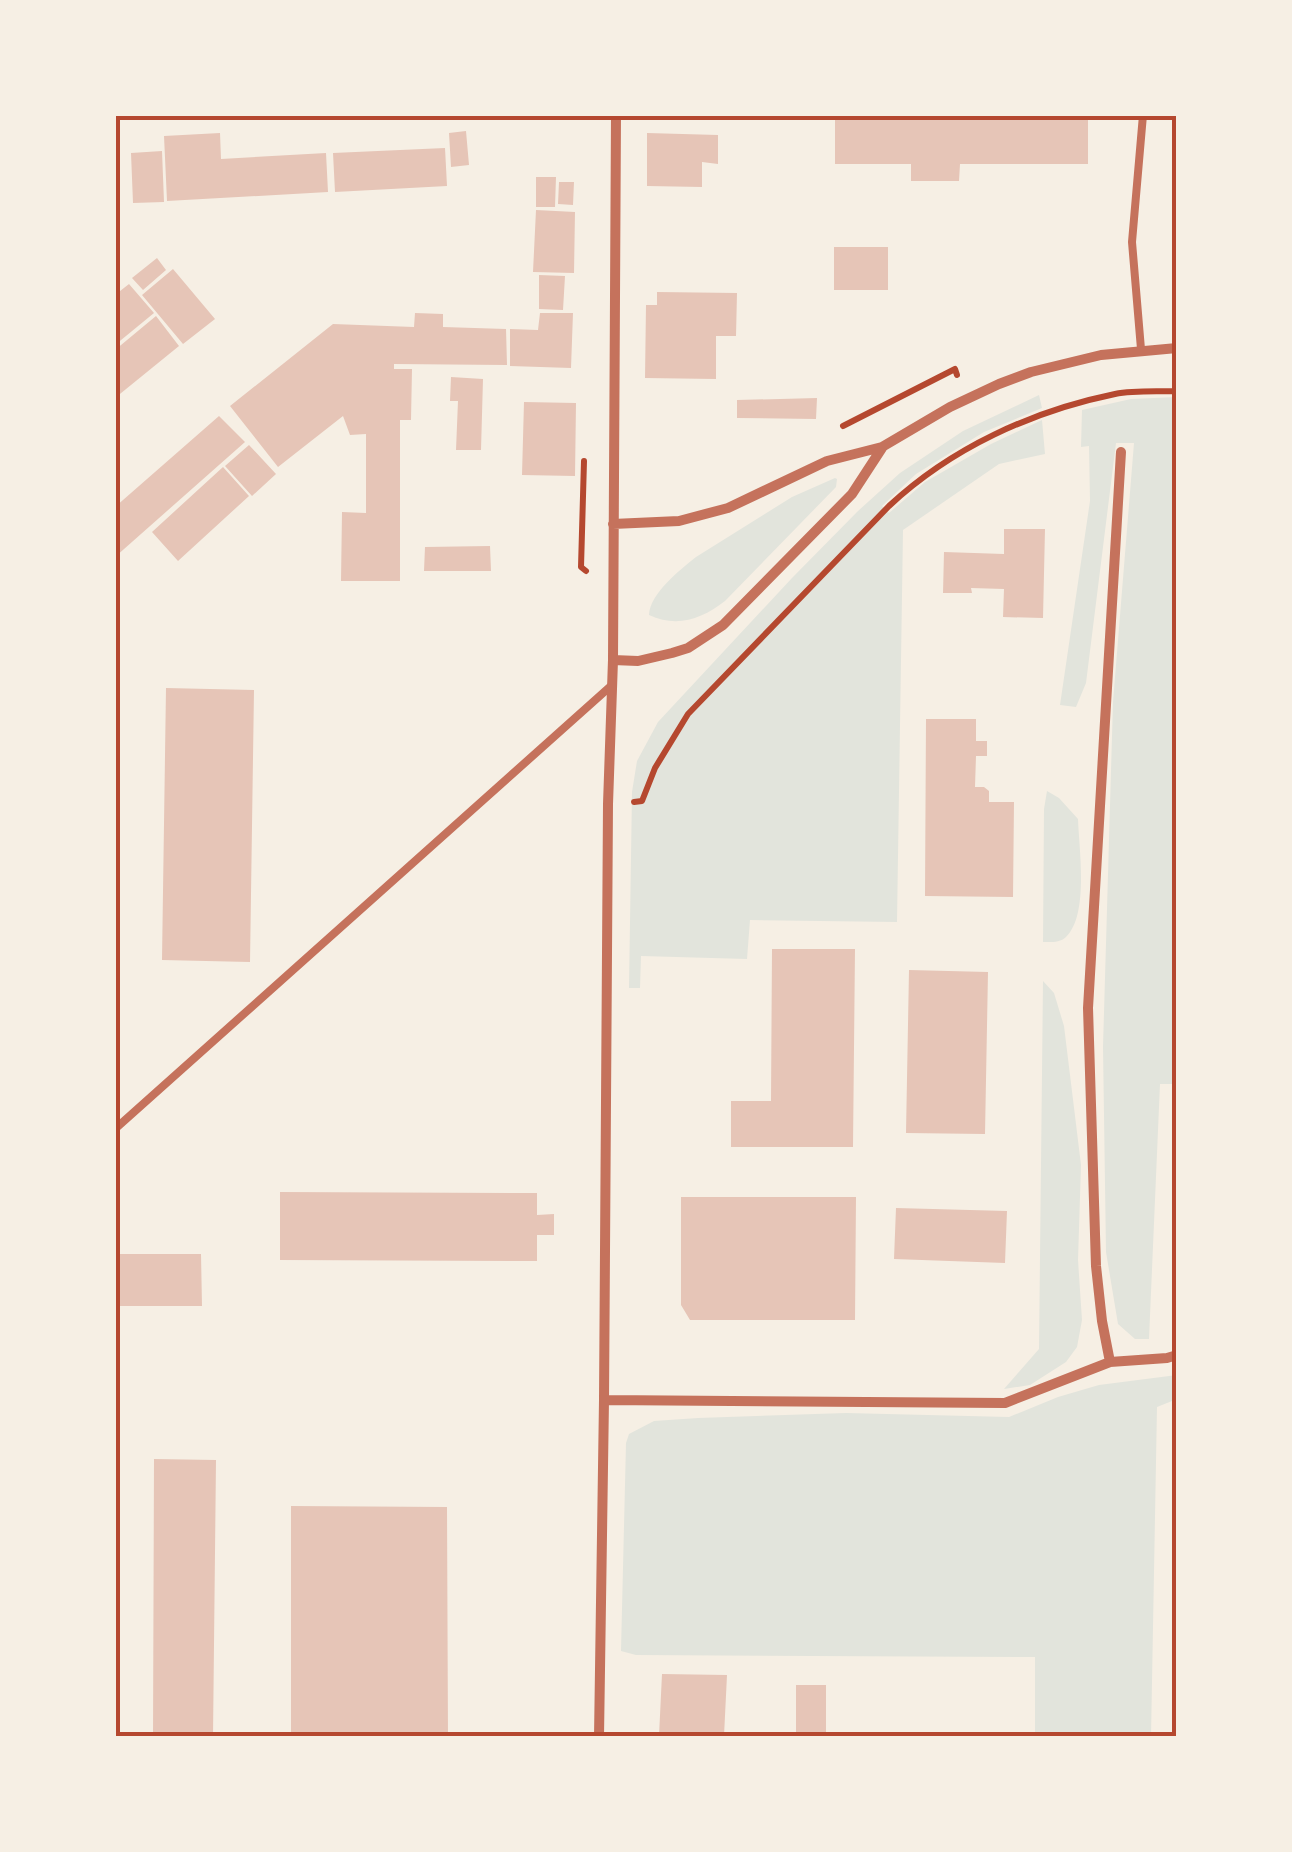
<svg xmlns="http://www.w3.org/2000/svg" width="1292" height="1852" viewBox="0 0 1292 1852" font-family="'Source Sans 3',sans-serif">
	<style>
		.green { fill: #e2e4dc }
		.building { fill: #e6c5b7 }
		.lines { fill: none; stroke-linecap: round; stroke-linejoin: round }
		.path { stroke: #b5482f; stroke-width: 6 }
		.service { stroke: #c5725c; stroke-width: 8 }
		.minor { stroke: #c5725c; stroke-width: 10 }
		.neatline { fill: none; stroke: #b5482f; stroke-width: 4 }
	</style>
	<rect width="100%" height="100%" fill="#f6efe4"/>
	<path class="green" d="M1039 395 1042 408 984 432 916 474 882 506 889 513 925 482 991 444 1042 420 1045 454 999 464 903 530 897 922 750 920 747 959 641 956 640 988H629L632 792 637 761 658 722 792 578 858 511 900 473 963 431Z
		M1177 397 1175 1084H1160L1149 1339H1135L1118 1324 1106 1252 1103 1047 1113 702 1134 443H1116L1086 683 1076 707 1060 705 1090 501 1089 446 1081 447 1082 410 1131 399Z
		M835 478 837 479 836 487 725 601C702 619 677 628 649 615 650 593 680 570 696 557L792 497Z
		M1047 791 1059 798 1078 819C1079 849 1089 915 1066 937 1060 943 1050 942 1043 942L1044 809Z
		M1043 981 1054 993 1064 1026 1081 1165 1078 1260 1082 1320 1077 1347 1066 1362 1030 1385 1004 1389 1039 1349Z
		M1177 1375V1399L1157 1407 1151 1737H1035V1657L636 1655 621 1651 626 1443 629 1434 654 1421 698 1418 846 1413 1009 1417 1058 1397 1099 1385Z"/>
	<path class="building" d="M835 115H1088V164H960L959 181H911V164H835Z
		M466 131 469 165 451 167 449 133Z
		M220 133 221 159 326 153 328 192 167 201 164 136Z
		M647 133 718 135V164L702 162V187L647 186Z
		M445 148 447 186 335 192 333 153Z
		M162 151 164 202 133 203 131 153Z
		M536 177H556L555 207H536Z
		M559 182H574L573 205 558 204Z
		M536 210 575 212 574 273 533 272Z
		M834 247H888V290H834Z
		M157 258 166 270 143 290 132 278Z
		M173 269 215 319 183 344 142 295Z
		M539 275 565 276 563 310 539 309Z
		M129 284 154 313 115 345V295Z
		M657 292 737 293 736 336H716V379L645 378 646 305H657Z
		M415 313 443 314V327L506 329 507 365 394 364V369H412L411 420H400V581H341L342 512 366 513V434L350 435 343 416 278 467 230 406 333 324 414 327Z
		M540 313H573L571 368 510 366V329L538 330Z
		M156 316 179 346 115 398V350Z
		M451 377 483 379 481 450H456L458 401H450Z
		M817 398 816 419 737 418V400Z
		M524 402 576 403 575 476 522 475Z
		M219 416 245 442 115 557V507Z
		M249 445 276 474 252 496 225 466Z
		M223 467 249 496 178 561 152 532Z
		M1004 529H1045L1043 618 1003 617 1004 589 971 588 972 593H943L944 552 1004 554Z
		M490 546 491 571H424L425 547Z
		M166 688 254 690 250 962 162 960Z
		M926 719H976V741H987V756H976L975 787H984L989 791V802H1014L1013 897 925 896Z
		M772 949H855L853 1147H731V1101H771Z
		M909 970 988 972 985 1134 906 1133Z
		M280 1192 537 1193V1215L554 1214V1235H537V1261L280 1260Z
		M681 1197H856L855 1320H690L681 1305Z
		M896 1208 1007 1211 1005 1263 894 1259Z
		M115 1254H201L202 1306H115Z
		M1173 1439H1177V1584H1172Z
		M154 1459 216 1460 213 1737H153Z
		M291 1506 447 1507 448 1737H291Z
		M662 1674 727 1675 724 1736H659Z
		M796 1685H826V1736L796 1735Z"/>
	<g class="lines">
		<path class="path" d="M843 426 955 369 957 375
			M584 461 581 567 586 571
			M634 802 642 801 655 768 688 714 889 506C951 448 1032 411 1115 394 1135 390 1157 392 1177 391"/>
		<path class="service" d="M1141 349 1132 242 1143 115
			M115 1129 612 685"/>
		<path class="minor" d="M613 524 679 521 728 508 827 461 882 447 950 407 999 384 1031 372 1101 355 1177 348
			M613 660 638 661 672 653 688 648 723 625 852 494 882 448
			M1110 1362 1102 1321 1096 1266 1088 1008 1121 452
			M604 1400 1005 1403 1110 1362 1167 1358 1177 1355
			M599 1737 604 1400 608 804 613 660 616 115"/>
	</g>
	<rect width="1292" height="1852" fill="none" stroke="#f6efe4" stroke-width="235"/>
	<rect x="118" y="118" width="1056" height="1616" class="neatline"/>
</svg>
